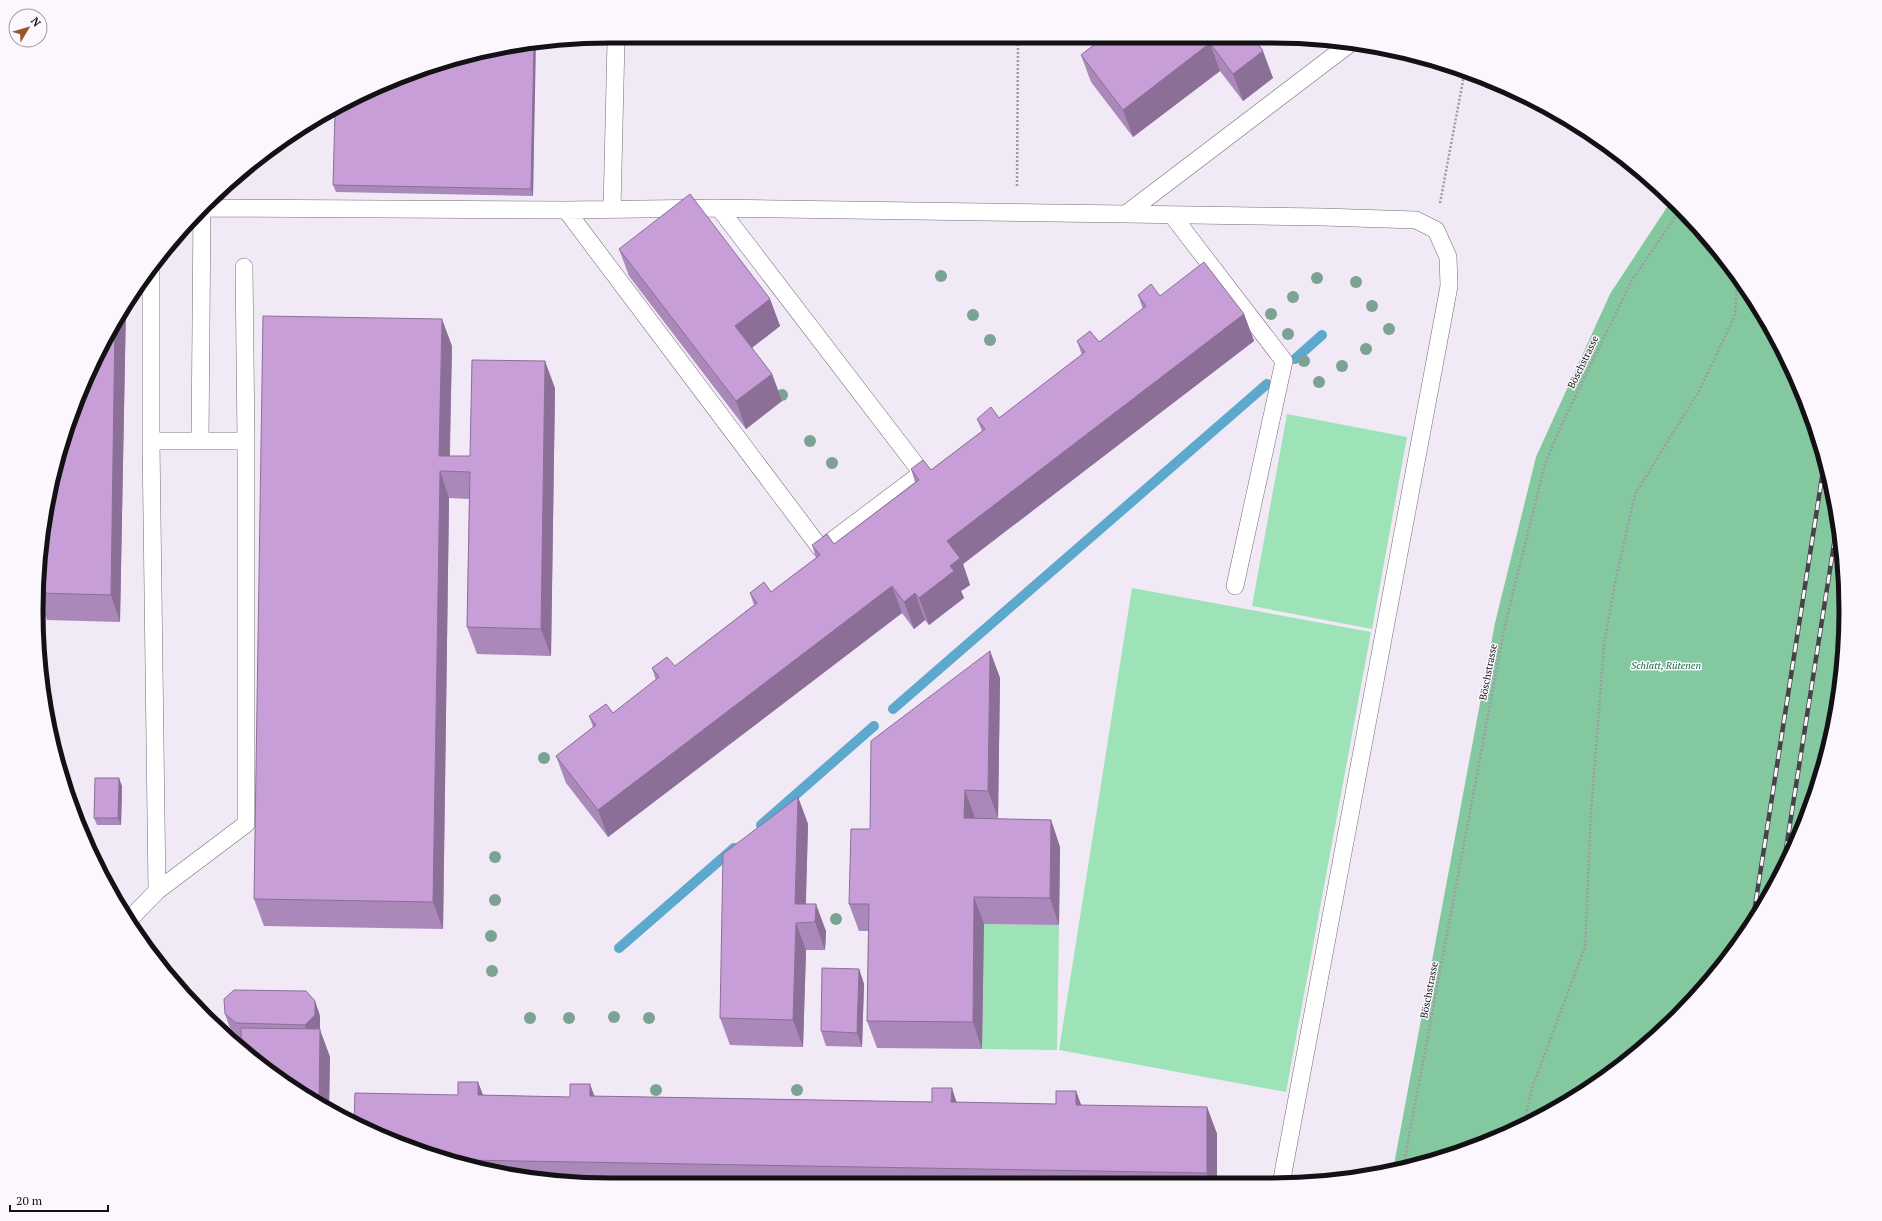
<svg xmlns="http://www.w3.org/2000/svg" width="1882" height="1221" viewBox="0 0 1882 1221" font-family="'PT Serif',serif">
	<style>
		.green { fill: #9ee3b8 }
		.forest { fill: #83c89e }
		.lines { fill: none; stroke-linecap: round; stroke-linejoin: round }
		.stream { stroke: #5da9ce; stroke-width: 10 }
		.lane-casing { stroke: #746d77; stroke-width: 18 }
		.path { stroke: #a09aa3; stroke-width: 2.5; stroke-dasharray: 2 2; stroke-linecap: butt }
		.lane { stroke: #fff; stroke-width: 17 }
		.rail-casing { stroke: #474248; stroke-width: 4.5 }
		.rail { stroke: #fcf7ff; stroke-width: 3; stroke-dasharray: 9; stroke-linecap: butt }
		.tree { fill: #7ba292 }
		.wall { fill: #ab88ba }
		.shaded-wall { fill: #8b6f97 }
		.building { fill: #c79ed8; stroke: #8b6f97 }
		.labels { text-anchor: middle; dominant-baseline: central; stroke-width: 3; stroke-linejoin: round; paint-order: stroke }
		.street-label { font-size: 10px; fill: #141115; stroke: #fcf7ff }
		.park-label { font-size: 10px; font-style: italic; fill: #1a6841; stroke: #fcf7ff }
		.rim { fill: none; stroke: #141115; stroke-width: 5 }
	</style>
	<rect width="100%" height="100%" fill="#f1e9f5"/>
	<path class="green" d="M1287 414 1407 437 1372 629 1252 606Z
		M1132 588 1371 632 1286 1092 1059 1050Z
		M984 924 1059 925 1057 1050 982 1049Z"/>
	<path class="forest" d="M1671 201 1727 261 1770 330 1769 338 1776 339 1787 356 1826 462 1845 573 1841 685 1816 795 1769 898 1704 989 1621 1066 1526 1126 1420 1165 1393 1170 1495 623 1536 457 1610 294Z"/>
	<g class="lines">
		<path class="stream" d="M1295 359 1322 335
			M893 709 1267 384
			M761 825 874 726
			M619 948 734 848"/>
		<g class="lane-casing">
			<path id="lane" d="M612 209 616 41
				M566 210 821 549 922 473 719 208
				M1126 214 1323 217 1416 220 1436 230 1448 257 1449 286 1281 1184
				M1172 215 1284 361 1235 586
				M244 267 246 441
				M151 441V266
				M200 441 202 208 566 210 719 208 1126 214 1352 42
				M128 921 157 891 246 824V441H151L157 891"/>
		</g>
		<path class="path" d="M1017 186 1018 41
			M1440 203 1465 70
			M1523 1127 1532 1088 1585 947 1591 812 1604 645 1615 583 1635 494 1699 391 1735 316 1737 277
			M1403 1168 1505 625 1545 464 1560 428 1632 280 1680 210"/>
		<use href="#lane" class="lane"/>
		<g class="rail-casing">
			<path id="rail" d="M1783 868 1837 525
				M1753 919 1825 458"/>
		</g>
		<use href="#rail" class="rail"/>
	</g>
	<g class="tree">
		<circle cx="941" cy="276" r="6"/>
		<circle cx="1317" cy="278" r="6"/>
		<circle cx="1356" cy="282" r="6"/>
		<circle cx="1293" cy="297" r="6"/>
		<circle cx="1372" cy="306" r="6"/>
		<circle cx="1271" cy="314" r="6"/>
		<circle cx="973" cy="315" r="6"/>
		<circle cx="1389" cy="329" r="6"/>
		<circle cx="1288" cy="334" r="6"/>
		<circle cx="990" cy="340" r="6"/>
		<circle cx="1366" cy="349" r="6"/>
		<circle cx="1304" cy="361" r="6"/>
		<circle cx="1342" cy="366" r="6"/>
		<circle cx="1319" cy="382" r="6"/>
		<circle cx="782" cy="395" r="6"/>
		<circle cx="810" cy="441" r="6"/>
		<circle cx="832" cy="463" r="6"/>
		<circle cx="544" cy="758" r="6"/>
		<circle cx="495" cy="857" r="6"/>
		<circle cx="495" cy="900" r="6"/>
		<circle cx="836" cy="919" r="6"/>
		<circle cx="491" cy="936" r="6"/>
		<circle cx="492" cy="971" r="6"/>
		<circle cx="614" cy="1017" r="6"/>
		<circle cx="530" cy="1018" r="6"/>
		<circle cx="569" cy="1018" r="6"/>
		<circle cx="649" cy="1018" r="6"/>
		<circle cx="656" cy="1090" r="6"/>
		<circle cx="797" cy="1090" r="6"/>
	</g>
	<path class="wall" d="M535 41 533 196 336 192 333 185Z
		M1099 41H1265L1259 45 1273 78 1243 101 1220 71 1133 137 1091 82 1081 55Z
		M619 249 770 299 780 326 752 348 772 374 782 401 746 429 629 276Z
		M1138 295 1160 296 1244 314 1254 341 963 564 970 585 961 591 964 598 929 625 925 620 914 629 902 613 608 837 566 783 556 756 593 727 589 716 613 713 656 680 652 668 675 666 754 605 750 593 771 592 816 558 812 545 834 544 915 482 911 469 931 470 982 431 977 419 999 418 1082 355 1077 341 1099 342 1143 309Z
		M126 304 120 622 47 620 38 597 37 573 113 323Z
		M452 346 450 456H470L555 388 551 656 477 654 467 627 469 499 449 498 443 929 264 926 254 899Z
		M990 651 1000 678 998 818H975L1051 820 1060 847 1059 925 984 924 982 1049 877 1048 867 1021 868 931H859L849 904 870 829Z
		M122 786 121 825H97L94 818Z
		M798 797 808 824 806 904 826 931 825 950H806L803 1047 730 1045 720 1018Z
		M859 969 864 984 862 1047 826 1046 821 1031Z
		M315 1001 320 1016V1030L330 1057 329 1108 292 1088 241 1038 230 1028 225 1014Z
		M478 1082 483 1095 570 1097 595 1096 1056 1104 1076 1091 1081 1105 1207 1107 1217 1134V1183L536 1180 390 1141Z"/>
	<path class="shaded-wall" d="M534 41H536L533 196 531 189Z
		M1248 41H1265L1252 51Z
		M1210 43 1220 71 1133 137 1123 110Z
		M1263 51 1273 78 1243 101 1233 74Z
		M770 299 780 326 745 353 735 326Z
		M126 304 120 622 111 595 115 320Z
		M1244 314 1254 341 963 564 970 585 961 591 964 598 929 625 919 598 950 566 947 541Z
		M442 319 452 346 449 471 439 456Z
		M545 361 555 388 551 656 541 629Z
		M772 374 782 401 746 429 736 401Z
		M440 471 449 498 443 929 433 902Z
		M892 586 902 613 608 837 598 810Z
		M915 593 925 620 914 629 904 602Z
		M990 651 1000 678 998 818 988 791Z
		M119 778 122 786 121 825 118 818Z
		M965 790 975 818 974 845 964 818Z
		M798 797 808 824 805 923 795 904Z
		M1051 820 1060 847 1059 925 1050 898Z
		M974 897 984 924 982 1049 973 1022Z
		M816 904 826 931 825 950 815 922Z
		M796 923 806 950 803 1047 793 1020Z
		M859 969 864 984 862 1047 857 1033Z
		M315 1001 320 1016V1030L330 1057 329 1108 319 1103 310 1039 305 1025Z
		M478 1082 488 1109 478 1095Z
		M590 1084 600 1111 590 1096Z
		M952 1088 961 1116 951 1102Z
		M1076 1091 1086 1118 1076 1105Z
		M1207 1107 1217 1134V1183H1210L1207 1173Z"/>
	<path class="building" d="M534 41 531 189 333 185 335 112 426 66Z
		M1099 41H1256L1263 51 1233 74 1210 43 1123 110 1081 55Z
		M690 194 770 299 735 326 772 374 736 401 619 249Z
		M1204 262 1244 314 947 541 960 558 950 566 954 571 919 598 915 593 904 602 892 586 598 810 556 756 596 725 589 716 606 704 613 713 659 677 652 668 667 657 675 666 757 603 750 593 764 582 771 592 820 555 812 545 827 534 834 544 919 480 911 469 923 460 931 470 985 429 977 419 991 407 999 418 1085 352 1077 341 1090 331 1099 342 1146 306 1138 295 1151 284 1160 296Z
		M263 316 442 319 439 456H470L472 360 545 361 541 629 467 627 470 472 440 471 433 902 254 899Z
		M115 320 111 595 38 593 37 573 67 426 113 323Z
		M990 651 988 791 965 790 964 818 1051 820 1050 898 974 897 973 1022 867 1021 869 904H849L851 829H870L871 741Z
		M95 778H119L118 818H94Z
		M798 797 795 904H816L815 922 796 923 793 1020 720 1018 723 854Z
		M822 968 859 969 857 1033 821 1031Z
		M234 990 306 991 315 1001V1015L305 1025 236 1023 225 1014 224 999Z
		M241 1028 320 1029 319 1103 292 1088 241 1050Z
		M458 1082H478V1095L570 1097V1084H590V1096L932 1102V1088H952L951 1102 1056 1104V1091H1076V1105L1207 1107V1173L461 1160 390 1141 354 1122 355 1093 458 1095Z"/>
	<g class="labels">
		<g class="street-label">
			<text transform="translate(1583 362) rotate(-64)">Böschstrasse</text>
			<text transform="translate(1488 672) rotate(-79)">Böschstrasse</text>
			<text transform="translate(1429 990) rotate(-79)">Böschstrasse</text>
		</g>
		<g class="park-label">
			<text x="1666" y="665">Schlatt, Rütenen</text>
		</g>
	</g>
	<path d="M0 0H1882V1221H0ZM610 43H1272A567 567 0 0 1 1839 610V611A567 567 0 0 1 1272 1178H610A567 567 0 0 1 43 611V610A567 567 0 0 1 610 43Z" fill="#fcf7ff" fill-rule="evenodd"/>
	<path class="rim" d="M610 43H1272A567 567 0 0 1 1839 610V611A567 567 0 0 1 1272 1178H610A567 567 0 0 1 43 611V610A567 567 0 0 1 610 43Z"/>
	<g transform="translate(28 28) rotate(52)"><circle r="19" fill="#fcf7ff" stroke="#9f9ba1"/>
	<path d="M0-3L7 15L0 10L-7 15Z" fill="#9a5528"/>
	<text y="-6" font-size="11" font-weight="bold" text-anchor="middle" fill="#141115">N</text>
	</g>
	<path d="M10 1205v6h98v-6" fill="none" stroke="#141115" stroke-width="2"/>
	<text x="16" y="1205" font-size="12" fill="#141115" stroke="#fcf7ff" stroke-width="3" paint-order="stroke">20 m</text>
</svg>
